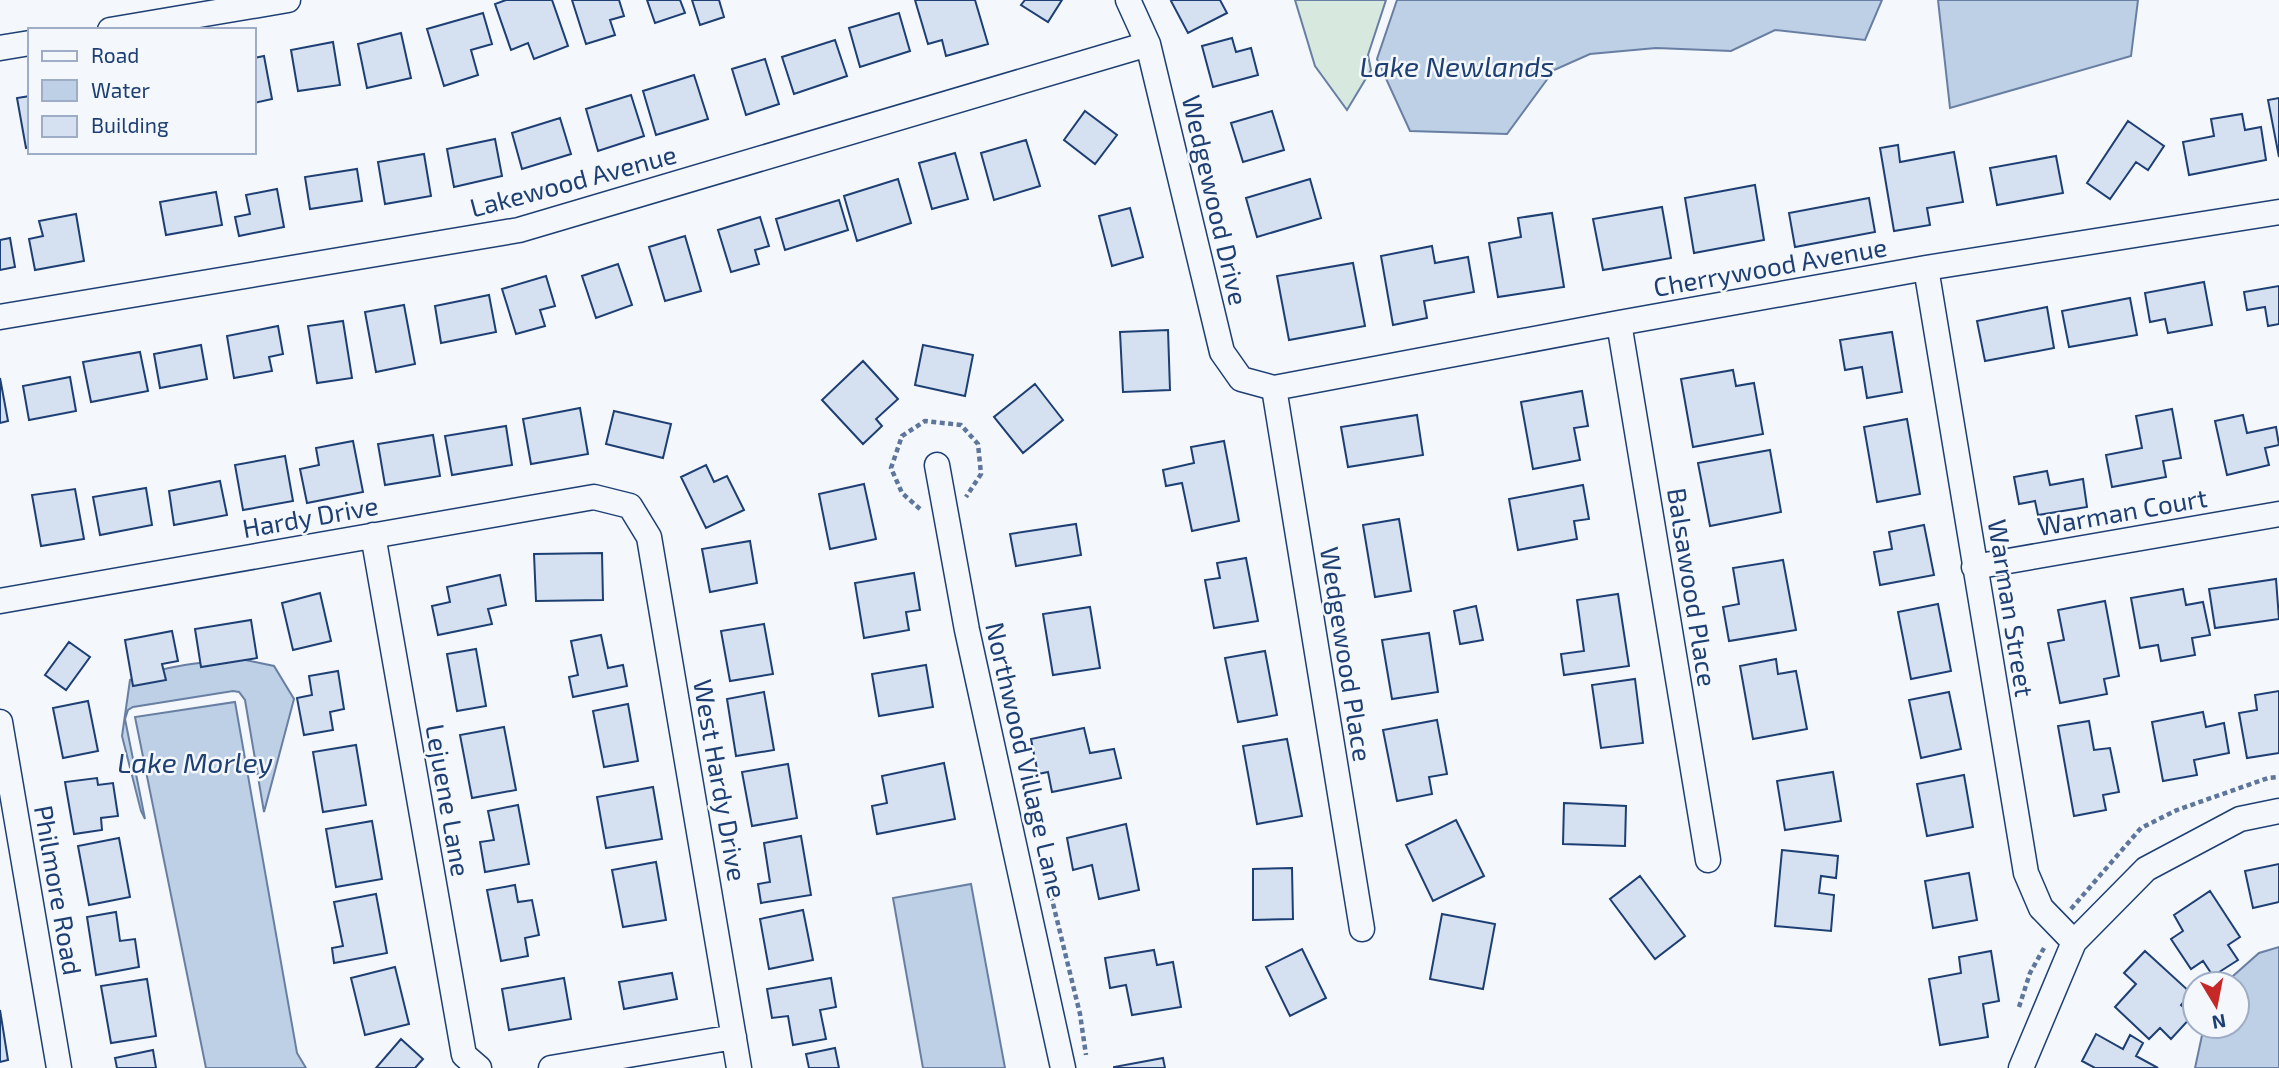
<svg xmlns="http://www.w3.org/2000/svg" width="2279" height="1068" viewBox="0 0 2279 1068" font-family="'Exo 2',sans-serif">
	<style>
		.green { fill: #d7e8df; stroke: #687fa3; stroke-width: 2 }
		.water { fill: #bed0e5; stroke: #687fa3; stroke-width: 2 }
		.building { fill: #d5e0f0; stroke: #1d3f73; stroke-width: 2 }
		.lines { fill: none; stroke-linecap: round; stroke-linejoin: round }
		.minor-casing { stroke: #1d3f73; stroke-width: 27 }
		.path { stroke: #5e769c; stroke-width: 4.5; stroke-dasharray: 5 3.5; stroke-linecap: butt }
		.minor { stroke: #f4f7fb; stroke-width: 24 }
		.labels { text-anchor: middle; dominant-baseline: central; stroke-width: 5; stroke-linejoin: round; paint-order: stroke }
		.street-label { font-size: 26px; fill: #1d3f73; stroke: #f4f7fb }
		.water-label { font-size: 28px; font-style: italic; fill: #1d3f73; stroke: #f4f7fb }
	</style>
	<rect width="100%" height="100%" fill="#f4f7fb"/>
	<path class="green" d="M1295 0H1386L1368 55 1371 70 1347 110 1315 66Z"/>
	<path class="water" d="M1397 0H1882L1865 40 1775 30 1731 51 1656 48 1590 54 1554 70 1507 134 1410 131 1377 59Z
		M1938 0H2138L2131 56 1950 108Z
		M241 659 274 666 294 699 264 812 245 700 239 692 233 691 133 707 128 710 125 719 145 819 141 811 122 736 130 680C166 665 203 662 241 659Z
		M235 702 297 1053 306 1068H206L135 717Z
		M971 884 1005 1068H923L893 898Z
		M2279 947V1068H2195L2204 1026H2237V984H2224L2259 953Z"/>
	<path class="building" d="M506 0H552L568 46 534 59 528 43 511 50 495 4Z
		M572 0H619L624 16 610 20 615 35 586 44Z
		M647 0H680L685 13 655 23Z
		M692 0H719L724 17 700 25Z
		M915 0H975L988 44 946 56 942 40 928 44Z
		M1025 0H1062L1048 22 1021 5Z
		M1173 0H1220L1227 13 1188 33 1171 1Z
		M483 13 492 44 471 50 478 75 444 86 427 29Z
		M899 13 910 51 860 67 849 28Z
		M401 33 411 78 367 88 358 44Z
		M1232 38 1236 52 1251 48 1258 75 1213 87 1202 46Z
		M835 40 847 76 794 94 782 57Z
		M333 42 340 85 298 91 291 50Z
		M264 56 272 99 254 103V58Z
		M765 59 779 104 746 115 732 69Z
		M694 75 708 119 656 135 643 91Z
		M631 95 644 136 598 151 586 109Z
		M30 96V147L26 148 17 98Z
		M2279 98V157L2268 100Z
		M1085 111 1117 135 1095 164 1064 140Z
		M1272 111 1284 150 1243 162 1231 123Z
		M2242 114 2245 130 2261 127 2266 160 2189 175 2183 142 2214 136 2211 119Z
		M560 118 571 154 522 169 512 133Z
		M2128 121 2164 146 2148 170 2136 162 2110 199 2087 183Z
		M495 139 502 176 454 187 447 149Z
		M1026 140 1040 186 994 200 981 153Z
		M1898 145 1900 162 1954 152 1963 202 1927 208 1930 225 1894 231 1880 148Z
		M955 153 968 199 932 209 919 163Z
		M424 154 431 196 385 204 378 162Z
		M2056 156 2063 193 1997 205 1990 168Z
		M357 169 362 201 310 209 305 177Z
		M898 179 911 223 857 241 844 196Z
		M1310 179 1321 218 1257 237 1246 198Z
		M1755 185 1764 240 1694 253 1685 198Z
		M277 189 284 227 239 236 235 217 250 214 246 195Z
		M216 192 222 225 166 235 160 202Z
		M1869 198 1875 232 1795 247 1789 213Z
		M839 200 848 230 785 250 776 219Z
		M1662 207 1671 258 1603 270 1593 219Z
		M1130 208 1143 257 1112 266 1099 216Z
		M1552 213 1564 287 1498 297 1489 243 1521 237 1518 218Z
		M76 214 84 261 35 270 29 239 43 236 39 221Z
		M760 217 769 246 755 250 759 264 731 272 718 230Z
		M685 236 701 291 665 301 649 247Z
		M10 238 15 267 0 270V240Z
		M1432 246 1435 263 1468 257 1474 292 1424 301 1427 318 1393 325 1381 256Z
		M1353 263 1365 326 1289 340 1277 276Z
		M618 264 632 305 596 318 582 276Z
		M546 276 555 306 540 310 545 326 516 334 502 289Z
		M2204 282 2212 325 2168 333 2165 319 2150 322 2145 293Z
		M2279 286V324L2268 326 2265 307 2247 310 2244 292Z
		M489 295 496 332 441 343 435 306Z
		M2130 298 2137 335 2069 347 2062 311Z
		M404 305 415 364 376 372 365 312Z
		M2047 307 2054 348 1985 361 1977 321Z
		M343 321 352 378 317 383 308 326Z
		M278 326 283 354 269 357 272 371 234 378 227 336Z
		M1168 330 1170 390 1123 392 1120 332Z
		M1892 332 1902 392 1867 398 1862 367 1845 370 1840 340Z
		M201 345 207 379 160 388 154 354Z
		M923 345 973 355 965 396 915 385Z
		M140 352 148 391 91 402 83 362Z
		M863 361 898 399 876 419 882 426 863 444 822 400Z
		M1733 370 1736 386 1754 383 1763 434 1693 447 1681 379Z
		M70 377 76 411 29 420 23 386Z
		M0 378 8 421 0 423Z
		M1035 384 1063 420 1023 453 994 417Z
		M1582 391 1588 426 1574 428 1580 460 1533 469 1521 402Z
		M580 408 588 454 531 464 523 419Z
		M2172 409 2181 458 2163 461 2166 477 2112 487 2106 455 2142 448 2136 416Z
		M614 411 671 424 663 458 606 444Z
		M1417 415 1423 455 1348 467 1341 427Z
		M2243 415 2247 433 2276 427 2279 445 2265 448 2269 465 2227 475 2215 421Z
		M1907 419 1920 494 1877 502 1864 427Z
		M506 426 512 465 452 475 445 436Z
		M433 435 440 476 385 485 378 444Z
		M353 441 363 492 307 503 300 469 319 465 316 448Z
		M1224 441 1239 521 1192 531 1182 483 1166 486 1163 470 1194 463 1191 447Z
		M1770 450 1781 512 1710 526 1698 463Z
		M285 456 293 501 243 510 235 465Z
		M706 465 714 482 727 476 744 510 706 528 681 477Z
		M2047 471 2050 485 2083 479 2087 507 2038 515 2035 501 2019 504 2014 477Z
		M220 481 227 515 174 525 169 491Z
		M864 484 876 539 830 549 819 494Z
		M1583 485 1589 519 1574 521 1577 539 1518 550 1509 499Z
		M146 488 152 525 100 535 93 497Z
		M75 489 84 539 41 546 32 495Z
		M1399 519 1411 591 1375 597 1363 525Z
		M1076 524 1081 555 1016 566 1010 534Z
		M1924 525 1934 575 1880 585 1874 552 1892 549 1889 532Z
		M750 541 757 583 710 592 702 549Z
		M602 553 603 600 536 601 534 554Z
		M1246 558 1258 621 1214 628 1205 580 1220 578 1217 563Z
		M1783 560 1796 630 1729 641 1723 607 1739 604 1733 568Z
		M914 573 920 610 906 612 909 630 864 638 855 583Z
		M500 575 506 605 488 609 492 624 438 635 432 606 450 602 447 587Z
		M2276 579 2279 619 2215 628 2209 589Z
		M2183 589 2186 605 2203 602 2210 635 2192 638 2195 655 2161 661 2158 645 2140 648 2131 598Z
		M320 593 331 641 293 650 282 603Z
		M1618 594 1629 666 1564 675 1561 654 1584 651 1577 600Z
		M2105 601 2119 676 2104 679 2107 694 2060 703 2048 643 2064 640 2058 610Z
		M1938 604 1951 671 1911 679 1898 612Z
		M1476 606 1483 640 1460 644 1454 611Z
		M1090 607 1100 668 1053 675 1043 614Z
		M251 620 257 658 201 667 195 629Z
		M764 624 773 674 730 681 721 631Z
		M172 631 178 661 162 664 166 680 133 686 125 640Z
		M1429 633 1438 692 1392 699 1382 640Z
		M601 635 608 668 623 665 627 686 573 697 569 677 578 675 571 641Z
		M69 642 90 657 66 690 45 675Z
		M476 649 486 706 457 711 447 654Z
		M1265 651 1277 715 1238 722 1225 658Z
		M1776 659 1778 674 1796 671 1807 729 1753 739 1740 666Z
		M926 665 933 707 879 716 872 674Z
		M338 671 344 709 330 712 333 730 304 735 297 698 312 695 309 676Z
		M1635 679 1643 743 1601 748 1592 685Z
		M2279 691V753L2247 758 2239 713 2257 710 2255 695Z
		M764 692 774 750 736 756 727 699Z
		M1949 692 1961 749 1921 758 1909 700Z
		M88 701 98 751 63 758 53 708Z
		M628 704 638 761 604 767 593 711Z
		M2203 712 2206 727 2224 723 2229 753 2194 760 2197 775 2163 781 2152 722Z
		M1437 720 1447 774 1429 777 1432 794 1397 801 1383 730Z
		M2089 721 2094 750 2110 748 2119 792 2103 795 2106 810 2074 816 2058 726Z
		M504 727 516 790 472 798 460 735Z
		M1084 728 1090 753 1114 749 1121 778 1052 792 1048 772 1038 774 1031 739Z
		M1287 739 1302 816 1257 824 1243 746Z
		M356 745 366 805 323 812 313 752Z
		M944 763 955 819 877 834 872 806 887 803 882 776Z
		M788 764 797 818 752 826 742 772Z
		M1833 772 1841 821 1785 830 1777 781Z
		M1964 775 1973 827 1927 836 1917 784Z
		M97 778 98 785 113 783 118 816 101 818 102 830 74 834 65 782Z
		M653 787 662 839 606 848 597 797Z
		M1564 803 1626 806 1625 846 1563 844Z
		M518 805 529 864 485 872 480 842 494 840 488 811Z
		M1456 820 1484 876 1433 901 1406 845Z
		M372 821 382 879 336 887 326 829Z
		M1126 824 1139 890 1099 899 1092 865 1073 870 1067 838Z
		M801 836 811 895 761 903 758 884 770 882 764 843Z
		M119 838 130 897 89 905 78 846Z
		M1782 850 1838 856 1836 878 1821 876 1819 893 1834 895 1831 931 1775 926Z
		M656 862 666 920 623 927 612 870Z
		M2279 864V902L2253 908 2245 871Z
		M1292 868 1293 919 1253 920V869Z
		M1969 873 1977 920 1933 928 1925 881Z
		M1640 876 1685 936 1655 959 1610 899Z
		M515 885 518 902 532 900 539 935 525 938 528 956 501 961 487 890Z
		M2210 891 2240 937 2228 945 2238 960 2213 976 2203 961 2191 969 2171 939 2183 931 2174 915Z
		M376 894 387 953 334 963 332 948 343 946 334 902Z
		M803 910 813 960 769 969 760 919Z
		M116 912 120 941 135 939 139 967 96 975 87 917Z
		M1442 914 1495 924 1483 989 1430 979Z
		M1302 949 1326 998 1290 1016 1266 967Z
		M1154 950 1157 965 1173 962 1181 1007 1132 1015 1126 985 1110 988 1105 958Z
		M1991 951 1999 1001 1983 1004 1988 1037 1940 1045 1929 979 1961 973 1959 957Z
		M2145 951 2191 993 2181 1005 2193 1015 2171 1039 2160 1028 2149 1039 2115 1007 2136 984 2124 973Z
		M395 967 409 1024 365 1035 351 978Z
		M672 973 677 999 624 1009 619 982Z
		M564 978 571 1019 509 1030 502 989Z
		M831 978 836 1007 820 1010 826 1039 793 1045 788 1016 772 1018 767 989Z
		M147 979 156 1036 111 1043 101 986Z
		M0 1010 8 1060 0 1062Z
		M2096 1034 2123 1049 2130 1035 2143 1043 2136 1056 2158 1068H2095L2082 1061Z
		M401 1039 423 1059 415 1068H376Z
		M835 1048 839 1068H809L806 1054Z
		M153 1050 156 1068H117L115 1058Z
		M1163 1058 1165 1068H1114V1067Z"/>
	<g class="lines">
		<g class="minor-casing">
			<path id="minor" d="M1128 0 1148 44 1222 352 1241 379 1274 388 1619 323 1926 268 2279 212
				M110 30 288 0
				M0 48 30 43
				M1926 268 2026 873 2041 908 2074 942
				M0 317 519 230 1148 44
				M1619 323 1708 860
				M1274 388 1362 929
				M937 465 967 630 1063 1068
				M373 535 464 1055 479 1068
				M1974 567 2279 514
				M0 601 594 497 630 506 649 537 739 1068
				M0 722 59 1068
				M551 1068 734 1037
				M2021 1068 2074 942 2146 869 2240 819 2279 811"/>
		</g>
		<path class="path" d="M920 509 902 493 891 468 902 436 925 421 961 425 978 444 981 474 966 497
			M1047 879 1080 1014 1086 1055
			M2071 909 2141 828 2177 810 2268 778 2279 777
			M2019 1007 2030 973 2044 948"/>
		<use href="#minor" class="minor"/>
	</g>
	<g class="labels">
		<g class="street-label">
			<text transform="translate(573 180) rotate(-15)">Lakewood Avenue</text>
			<text transform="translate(1216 200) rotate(77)">Wedgewood Drive</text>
			<text transform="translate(1770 266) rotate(-10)">Cherrywood Avenue</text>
			<text transform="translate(2122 511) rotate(-10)">Warman Court</text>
			<text transform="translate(310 516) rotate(-10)">Hardy Drive</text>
			<text transform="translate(1693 587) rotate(81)">Balsawood Place</text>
			<text transform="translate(2012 608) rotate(81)">Warman Street</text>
			<text transform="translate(1347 654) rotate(81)">Wedgewood Place</text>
			<text transform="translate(1027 760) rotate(77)">Northwood Village Lane</text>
			<text transform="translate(721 780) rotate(80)">West Hardy Drive</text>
			<text transform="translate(449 800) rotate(80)">Lejuene Lane</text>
			<text transform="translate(59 890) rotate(80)">Philmore Road</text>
		</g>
		<g class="water-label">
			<text x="1457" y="66">Lake Newlands</text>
			<text x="195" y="762">Lake Morley</text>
		</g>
	</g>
	<rect x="28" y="28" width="228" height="126" fill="#f4f7fb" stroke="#9eadc5" stroke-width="2"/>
	<rect x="42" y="51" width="35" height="10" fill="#f4f7fb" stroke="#9eadc5" stroke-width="2"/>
	<text x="91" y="63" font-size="21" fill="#1d3f73">Road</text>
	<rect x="42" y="80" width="35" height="21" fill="#bed0e5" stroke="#9eadc5" stroke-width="2"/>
	<text x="91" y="98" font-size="21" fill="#1d3f73">Water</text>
	<rect x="42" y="116" width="35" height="21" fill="#d5e0f0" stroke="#9eadc5" stroke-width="2"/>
	<text x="91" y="133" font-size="21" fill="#1d3f73">Building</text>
	<g transform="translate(2216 1005) rotate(170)"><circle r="33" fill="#f4f7fb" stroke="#9eadc5" stroke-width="2"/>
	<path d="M0-5L12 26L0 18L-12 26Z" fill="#c62828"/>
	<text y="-10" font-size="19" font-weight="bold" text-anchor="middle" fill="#1d3f73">N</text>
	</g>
</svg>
